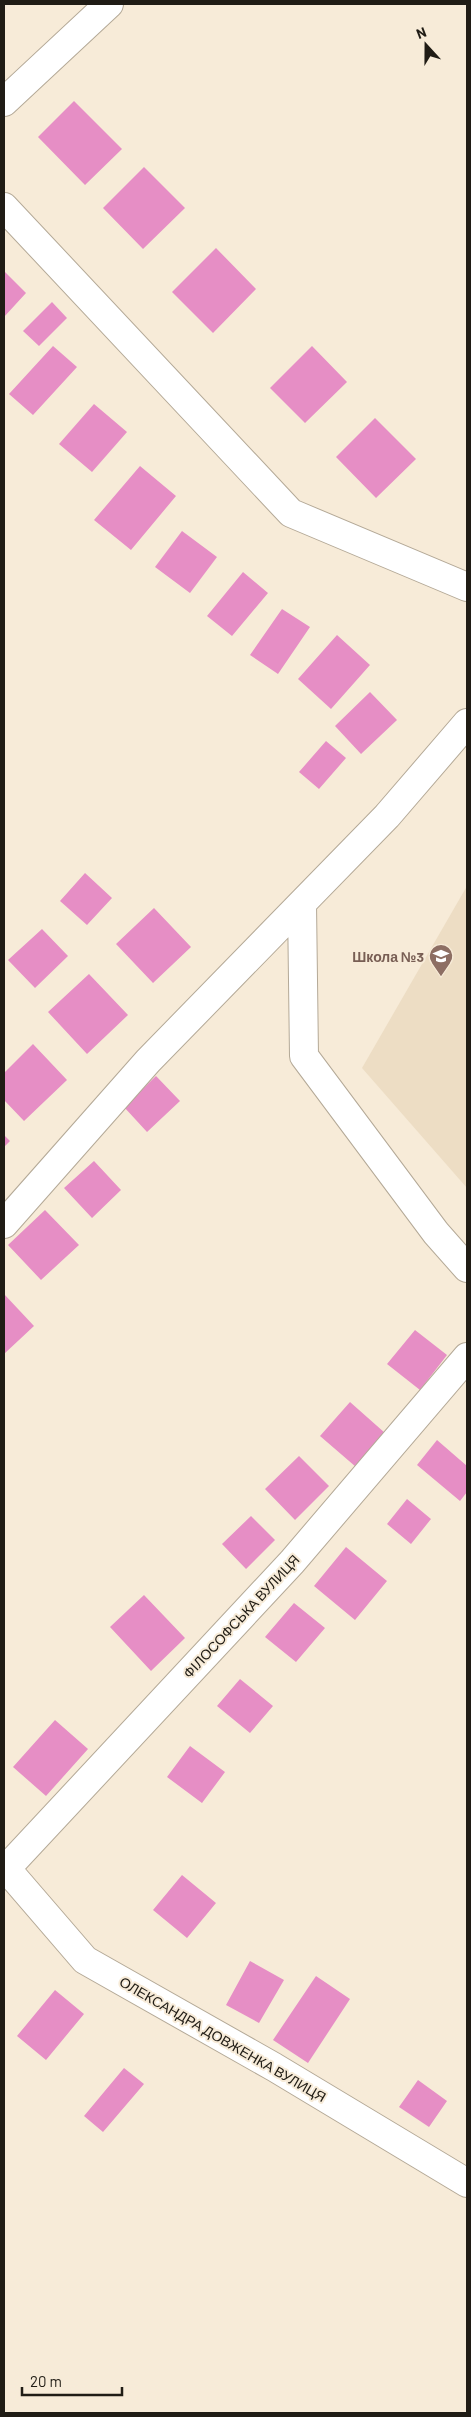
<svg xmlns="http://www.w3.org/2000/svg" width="471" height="2417" viewBox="0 0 471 2417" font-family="Barlow,sans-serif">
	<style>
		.built { fill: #edddc4 }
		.building { fill: #e68ec5 }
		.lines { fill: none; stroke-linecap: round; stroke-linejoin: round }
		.street-casing { stroke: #b4a997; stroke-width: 30 }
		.street { stroke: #fff; stroke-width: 28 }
		.labels { text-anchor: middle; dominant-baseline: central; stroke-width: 4; stroke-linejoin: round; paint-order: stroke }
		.education-label { font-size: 14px; font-weight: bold; fill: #785e54; stroke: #f7ebd8; text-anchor: end }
		.street-label { font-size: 14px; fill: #201c15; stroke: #f7ebd8 }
	</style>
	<rect width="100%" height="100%" fill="#f7ebd8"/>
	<path class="built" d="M467 886V1188L362 1068Z"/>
	<path class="building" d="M74 101 122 149 85 185 38 137Z
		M144 167 185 208 143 249 103 208Z
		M216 248 256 289 213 333 172 292Z
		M4 271 26 293 4 317Z
		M52 302 67 318 39 346 23 331Z
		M53 346 77 367 33 415 9 394Z
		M312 346 347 382 305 423 270 388Z
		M94 404 127 432 92 472 59 444Z
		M375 418 416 459 376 498 336 457Z
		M140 466 176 496 131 550 94 520Z
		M182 531 217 557 190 593 155 567Z
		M243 572 268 593 232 636 207 616Z
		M282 609 310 627 278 674 250 655Z
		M337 635 370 665 331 709 298 679Z
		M370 692 397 720 361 754 335 726Z
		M326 741 346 758 319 789 299 772Z
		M85 873 112 898 87 925 60 901Z
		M154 908 191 947 153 983 116 944Z
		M42 929 68 956 35 988 8 960Z
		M89 974 128 1015 87 1054 48 1012Z
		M33 1044 67 1080 24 1121 4 1100V1073Z
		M156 1076 180 1101 147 1132 124 1107Z
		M4 1135 10 1141 4 1147Z
		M94 1161 121 1190 92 1218 64 1188Z
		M45 1210 79 1245 41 1280 8 1245Z
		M4 1294 34 1326 4 1354Z
		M415 1330 447 1355 420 1390 387 1364Z
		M350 1402 385 1433 356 1467 320 1436Z
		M437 1440 467 1466V1492L460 1501 417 1465Z
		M299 1456 329 1486 295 1520 265 1489Z
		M407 1499 431 1519 411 1544 387 1524Z
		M251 1516 275 1540 246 1569 222 1544Z
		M346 1547 387 1581 355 1620 314 1586Z
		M144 1595 185 1638 151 1671 110 1627Z
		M294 1603 325 1628 296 1662 265 1637Z
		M240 1679 273 1706 250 1733 217 1706Z
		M55 1720 88 1749 46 1796 13 1767Z
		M190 1746 225 1772 202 1803 167 1777Z
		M182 1875 216 1903 187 1938 153 1910Z
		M250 1961 284 1980 259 2023 226 2005Z
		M316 1976 350 1999 308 2063 273 2040Z
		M55 1990 84 2014 46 2060 17 2036Z
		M124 2068 144 2084 103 2132 84 2116Z
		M418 2080 447 2101 429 2127 399 2107Z"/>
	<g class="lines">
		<g class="street-casing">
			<path id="street" d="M4 102 109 4
				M4 207 291 513 467 587
				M302 904 304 1056 436 1233 467 1268
				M4 1224 148 1061 387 816 467 723
				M4 1866 85 1960 274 2067 467 2183
				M4 1871 292 1562 467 1357"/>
		</g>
		<use href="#street" class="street"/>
	</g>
	<defs>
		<g id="school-pin" transform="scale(1.25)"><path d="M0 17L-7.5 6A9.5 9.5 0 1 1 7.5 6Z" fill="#8d6e63" stroke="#f7ebd8"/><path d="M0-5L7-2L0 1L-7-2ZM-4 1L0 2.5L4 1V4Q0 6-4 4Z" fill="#fff"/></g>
	</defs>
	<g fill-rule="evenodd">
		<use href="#school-pin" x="441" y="956"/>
	</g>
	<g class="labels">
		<g class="education-label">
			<text x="424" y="956">Школа №3</text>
		</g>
		<g class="street-label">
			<text transform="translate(241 1616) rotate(-47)">ФІЛОСОФСЬКА ВУЛИЦЯ</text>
			<text transform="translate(223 2039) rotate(30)">ОЛЕКСАНДРА ДОВЖЕНКА ВУЛИЦЯ</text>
		</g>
	</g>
	<rect width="471" height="2417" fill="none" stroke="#201c15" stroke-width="10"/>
	<g transform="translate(426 45) rotate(339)" stroke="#f7ebd8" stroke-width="4" paint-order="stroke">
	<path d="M0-4L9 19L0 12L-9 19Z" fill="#201c15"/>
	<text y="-8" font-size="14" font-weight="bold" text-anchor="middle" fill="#201c15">N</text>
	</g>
	<path d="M22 2387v8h100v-8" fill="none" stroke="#201c15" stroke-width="2.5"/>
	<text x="30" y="2387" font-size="15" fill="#201c15" stroke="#f7ebd8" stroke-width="4" paint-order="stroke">20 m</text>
</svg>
